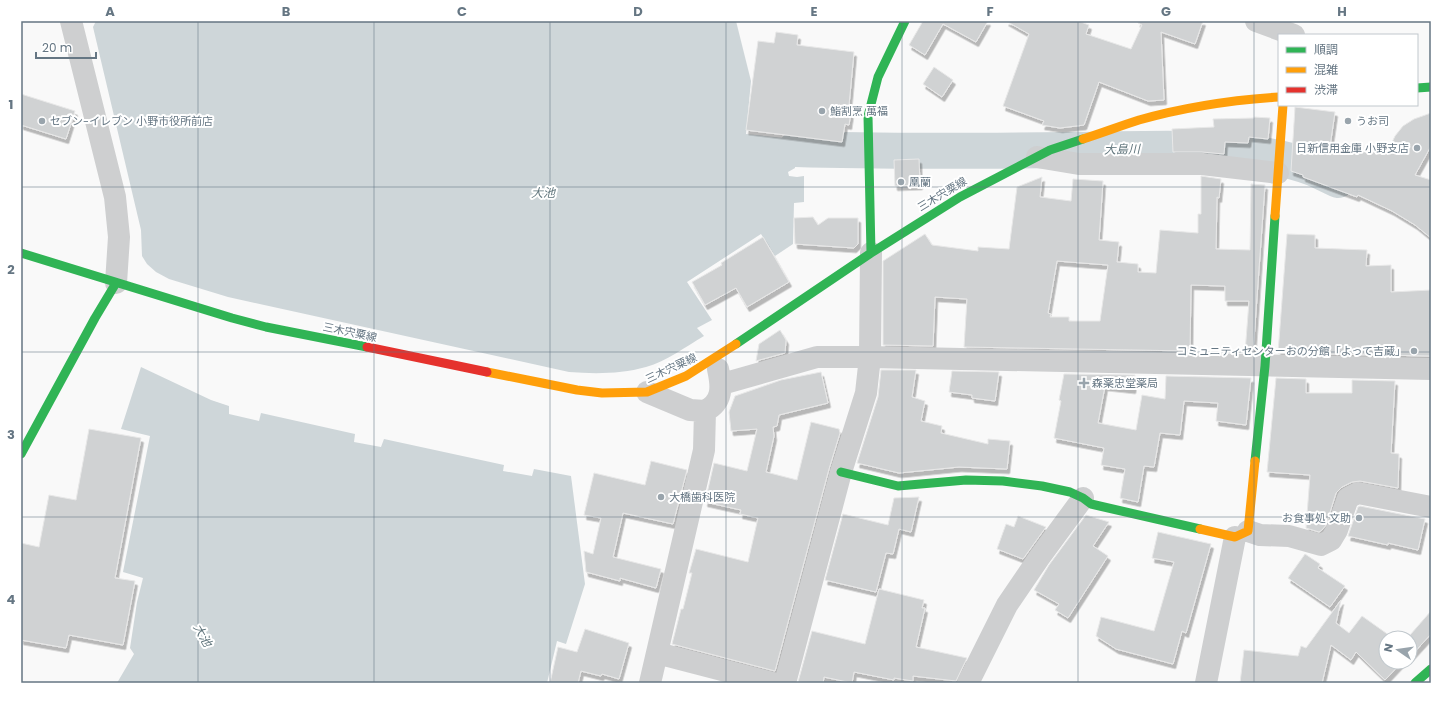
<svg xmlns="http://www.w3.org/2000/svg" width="1452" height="704" viewBox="0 0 1452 704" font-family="Poppins,'Noto Sans JP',sans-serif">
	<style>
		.water { fill: #ced6d9 }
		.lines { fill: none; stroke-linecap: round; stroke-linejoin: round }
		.river { stroke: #ced6d9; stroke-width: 36 }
		.building { fill: #d0d2d3; stroke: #e8e8e8; fill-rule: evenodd; filter: url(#shadow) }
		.street { stroke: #cecfd0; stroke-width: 22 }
		.fast { stroke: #30b455; stroke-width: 9 }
		.slow { stroke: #ff9f0a; stroke-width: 9 }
		.jam { stroke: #e5322d; stroke-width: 9 }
		.grid { fill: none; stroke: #657683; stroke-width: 1; stroke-opacity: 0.55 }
		.poi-dot { fill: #99a4ac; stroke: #fff; stroke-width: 1.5 }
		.labels { text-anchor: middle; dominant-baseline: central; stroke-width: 4; stroke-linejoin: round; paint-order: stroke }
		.poi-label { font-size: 11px; fill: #657683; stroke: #fff; text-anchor: start }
		.street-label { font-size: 11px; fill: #657683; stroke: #fff }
		.water-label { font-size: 12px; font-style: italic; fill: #60757c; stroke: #fff }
		.neatline { fill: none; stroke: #657683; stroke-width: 1.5 }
		.grid-label { font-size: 13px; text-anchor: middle; font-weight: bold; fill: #657683 }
	</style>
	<defs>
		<filter id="shadow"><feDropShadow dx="2.5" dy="4.5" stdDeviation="0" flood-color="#0004"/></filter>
	</defs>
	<rect width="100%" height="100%" fill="#f9f9f9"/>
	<path class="water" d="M96 21H736L751 81 746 134 795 139V168L788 172 789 176 797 177 804 176V202L794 203 793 244 775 256 761 234 687 282 712 320 697 328 704 336C685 347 667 361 646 367 621 374 595 374 569 372L228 297 169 279 156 272 147 264 142 256 141 230 93 27Z
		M141 367 211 400 229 406V414L259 421 261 413 355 434 354 442 381 447 384 439 504 465 503 471 532 476 534 469 571 476 585 584 566 644 557 641 547 683H117L134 654 130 648 137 602 143 578 123 572 150 436 121 429Z"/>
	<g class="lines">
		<path class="river" d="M796 149C888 152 979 151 1071 150 1149 150 1239 141 1313 168 1322 172 1330 176 1338 180"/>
	</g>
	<path class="building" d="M923 21H988L976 42 943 24 925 55 909 45Z
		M1006 21H1078L1089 25 1086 34 1131 49 1142 25 1138 23V21H1203L1195 44 1161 32 1164 100 1148 101 1099 82 1084 125 1060 128 1042 125 1044 121 1003 106 1029 34Z
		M776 32 798 35 797 45 854 52 849 105H852L849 125 845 124 842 142 746 130 758 41 774 43Z
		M934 67 953 80 942 97 923 84Z
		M21 94 75 111 66 139 21 125Z
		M1295 107 1335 112 1329 153 1388 151 1395 136 1403 126 1414 119 1431 113V146L1415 175 1431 180V238L1415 225 1392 211 1358 195 1357 197 1303 177V175L1291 171Z
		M1254 117 1270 118 1268 139 1249 137 1248 143 1225 142 1224 154 1202 152H1173L1172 129 1214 127 1213 119 1254 118Z
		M919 159 920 185 895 186 894 160Z
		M1201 176 1221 179 1219 198 1217 197 1216 249 1250 250 1251 184 1265 185 1253 353H1245L1249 301H1225V286L1191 285 1190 351 964 347 967 299 935 297 933 346 883 345V261L925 234 932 245 978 251V247L1009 249 1017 187 1042 177 1040 197 1071 201 1073 179 1103 181 1099 240 1119 242 1117 262 1138 264V272L1156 273 1160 230 1198 233V214H1201ZM1057 261 1108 265 1100 321H1069V317H1050L1051 314 1048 313Z
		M813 217 818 225 828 218H858V244L854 248 795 244 794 218Z
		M1287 234 1315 235V248L1367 250 1366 266 1391 265V292L1431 290V356L1278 353Z
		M763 237 789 282 747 307 736 288 705 305 692 282 722 265 721 263Z
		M780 330 786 340 785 353 756 361 759 344Z
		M881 370H916L912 397 925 401 921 421 942 426 941 433 988 444V439L1010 441 1007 469 959 467 899 473 857 463 878 397Z
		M952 371 999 372 995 401 972 398V395L949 392Z
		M821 372 828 403 779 415 777 426 773 427 774 436 766 472 797 480 811 422 839 429 840 433 829 469 775 671 672 644 681 609H683L692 573H689L696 549 748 562 758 518 740 514 741 510 705 502 714 463 747 471 757 429 731 431 729 412 735 396 781 380Z
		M1064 374 1135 375 1133 389 1105 386 1098 423 1136 430 1142 395 1165 399 1166 376 1251 378 1246 425 1216 421 1218 403 1184 401 1180 435 1160 433 1154 467 1144 466 1138 502 1120 498 1125 469 1101 465 1104 448 1054 438 1061 401 1059 400Z
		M1276 378 1306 379V393H1352V380L1395 381 1391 453 1399 454 1398 488 1360 481 1352 482 1342 487 1336 493 1326 525 1322 530 1319 532 1306 528 1310 475 1267 472Z
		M89 429 141 438 115 578 135 581 123 645 69 635 66 648 21 640V543L39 547 49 495 76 500Z
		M651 461 687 470 673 524 623 513 613 557 661 569 656 588 620 578V581L586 572 584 551 593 554 601 518 584 515 594 473 645 485Z
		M919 497 911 532 899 529 893 554 886 553 876 592 825 580 843 514 888 525 894 498Z
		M1360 506 1425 519 1418 550 1388 543V545L1348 536 1358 507Z
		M1086 515 1109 522 1093 546 1108 556 1068 618 1055 610 1059 604 1034 590 1049 565Z
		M1018 516 1046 527 1023 559 997 549 1006 524 1014 527Z
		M1158 532 1211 544 1186 633 1182 631 1173 664 1116 649 1096 636 1101 617 1154 631 1174 562 1152 558Z
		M1305 554 1320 564 1318 568 1345 586 1330 607 1288 578Z
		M879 589 924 600 922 608H925L916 647 967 658 956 681 913 676V681L894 678V680L854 672 852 683 824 677 823 683 798 682 812 631 865 644Z
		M1341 600 1336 623 1349 633 1362 616 1393 638H1386V662H1402L1385 680 1356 652 1351 660 1331 645 1322 683H1240L1244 650 1298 656 1301 646 1306 648Z
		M1431 611V634L1410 657V635Z
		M585 629 629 643 619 679 602 674 601 676 581 671 578 683H550L558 647 577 652Z"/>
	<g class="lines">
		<path class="street" d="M71 21 115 197 119 237 116 283
			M1256 21 1294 35
			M1037 157 1079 164H1202L1278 173
			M722 384 817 357H870L1431 369
			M647 392 690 410 705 411
			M1248 531 1260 535 1289 536 1321 545 1331 540 1337 530 1348 498 1358 493 1431 507
			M657 653 772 683
			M650 683 704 450 705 411C723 402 722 387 718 369
			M785 683 841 472 866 393 870 357 871 253
			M968 683 1007 605 1039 558 1083 498
			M1206 683 1235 537"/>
		<path class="fast" d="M1417 88 1431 87
			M21 253 232 318 266 327 367 347
			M871 253 868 116 878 77 905 21
			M736 344 871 253 960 197 1050 150 1083 139
			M21 454 95 318 116 283
			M1255 461 1265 366 1275 216
			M841 472 898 486 966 480 1003 481 1042 486 1070 492 1083 498 1091 504 1200 529
			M1415 683 1431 669"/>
		<path class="slow" d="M1083 139C1102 133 1120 126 1139 120 1185 107 1232 100 1279 97
			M1275 216 1283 105
			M487 372 577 390 602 393 647 392 686 376 736 344
			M1200 529 1235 537 1248 531 1255 461"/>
		<path class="jam" d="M367 347 487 372"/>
	</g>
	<path class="grid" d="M198 21V683M374 21V683M550 21V683M726 21V683M902 21V683M1078 21V683M1254 21V683M21 187H1431M21 352H1431M21 517H1431"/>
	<g class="poi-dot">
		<circle cx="822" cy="111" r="4"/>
		<circle cx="42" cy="121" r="4"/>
		<circle cx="1348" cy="121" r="4"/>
		<circle cx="1417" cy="148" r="4"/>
		<circle cx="901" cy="182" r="4"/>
		<circle cx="1414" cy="351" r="4"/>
		<path d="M1082 377h4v4h4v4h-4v4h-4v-4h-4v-4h4z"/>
		<circle cx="661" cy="497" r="4"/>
		<circle cx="1359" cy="518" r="4"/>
	</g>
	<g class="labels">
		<g class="poi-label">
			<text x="830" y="111">鮨割烹 萬福</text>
			<text x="50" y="121">セブン-イレブン 小野市役所前店</text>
			<text x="1356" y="121">うお司</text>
			<text x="1409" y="148" text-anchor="end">日新信用金庫 小野支店</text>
			<text x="909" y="182">凰蘭</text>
			<text x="1406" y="351" text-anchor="end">コミュニティセンターおの分館「よって吉蔵」</text>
			<text x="1092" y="383">森薬忠堂薬局</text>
			<text x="669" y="497">大橋歯科医院</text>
			<text x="1351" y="518" text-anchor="end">お食事処 文助</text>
		</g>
		<g class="street-label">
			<text transform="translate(942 194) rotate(-31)">三木宍粟線</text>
			<text transform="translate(350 332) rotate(12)">三木宍粟線</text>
			<text transform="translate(671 368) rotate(-25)">三木宍粟線</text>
		</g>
		<g class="water-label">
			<text transform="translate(1122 149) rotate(-1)">大島川</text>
			<text x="543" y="192">大池</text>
			<text transform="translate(203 635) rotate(60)">大池</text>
		</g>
	</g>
	<rect width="1452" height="704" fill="none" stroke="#ffffff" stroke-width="44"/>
	<rect x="1278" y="34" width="140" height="72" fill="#ffffff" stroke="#c1c8cd"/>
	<rect x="1286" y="47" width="20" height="6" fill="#30b455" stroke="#c1c8cd"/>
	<text x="1314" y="54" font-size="12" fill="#657683">順調</text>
	<rect x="1286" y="67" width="20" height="6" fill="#ff9f0a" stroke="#c1c8cd"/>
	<text x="1314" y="74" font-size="12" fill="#657683">混雑</text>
	<rect x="1286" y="87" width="20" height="6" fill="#e5322d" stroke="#c1c8cd"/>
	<text x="1314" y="94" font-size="12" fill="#657683">渋滞</text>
	<g transform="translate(1398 650) rotate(283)"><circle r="19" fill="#ffffff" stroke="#c1c8cd"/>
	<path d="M0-3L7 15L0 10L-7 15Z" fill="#99a4ac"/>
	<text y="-6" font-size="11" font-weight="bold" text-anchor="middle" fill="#657683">N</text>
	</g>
	<path d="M36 52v6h60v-6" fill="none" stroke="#657683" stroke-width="2"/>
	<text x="42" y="52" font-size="12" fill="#657683" stroke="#ffffff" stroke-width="3" paint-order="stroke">20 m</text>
	<rect x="22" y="22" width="1408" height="660" class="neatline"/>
	<g class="grid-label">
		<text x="110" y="16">A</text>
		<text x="286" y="16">B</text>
		<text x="462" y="16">C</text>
		<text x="638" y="16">D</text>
		<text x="814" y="16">E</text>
		<text x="990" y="16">F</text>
		<text x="1166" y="16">G</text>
		<text x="1342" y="16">H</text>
		<text x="11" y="109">1</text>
		<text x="11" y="274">2</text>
		<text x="11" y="439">3</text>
		<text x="11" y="604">4</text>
	</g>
</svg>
